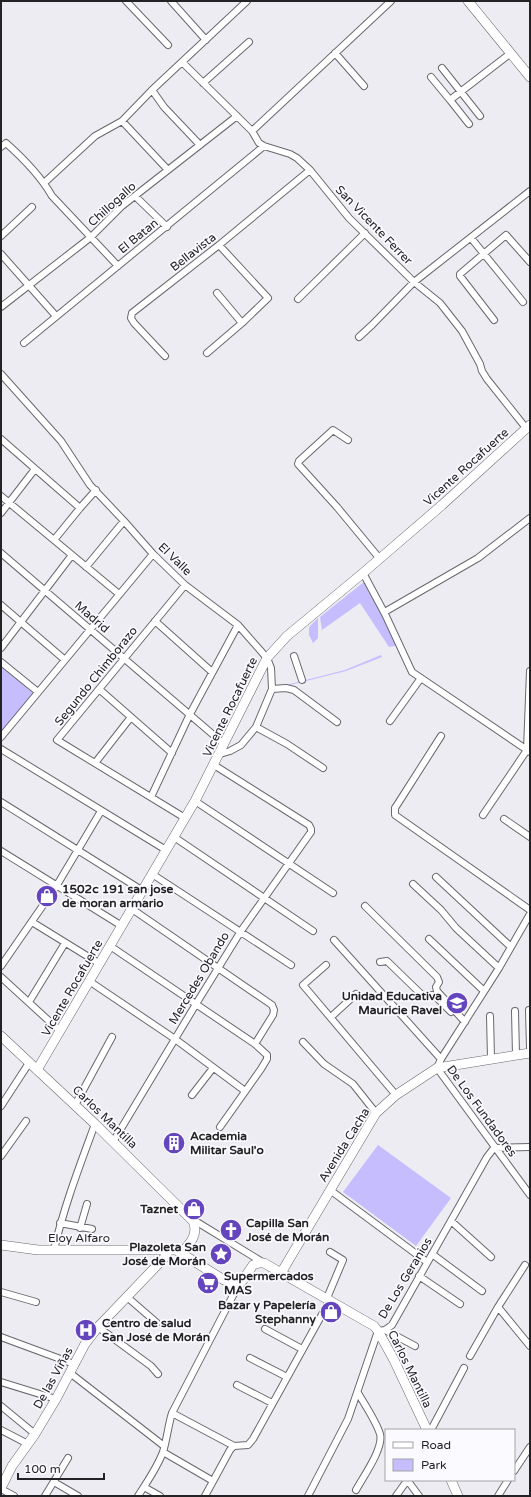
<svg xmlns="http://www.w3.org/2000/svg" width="531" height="1497" viewBox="0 0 531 1497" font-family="'Varela Round',sans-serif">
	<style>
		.green { fill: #c5bdfe }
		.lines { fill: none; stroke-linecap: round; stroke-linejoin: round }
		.street-casing { stroke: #69686e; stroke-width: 8 }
		.secondary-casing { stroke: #69686e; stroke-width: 10 }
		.street { stroke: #fff; stroke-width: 6 }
		.secondary { stroke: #fff; stroke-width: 9 }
		.labels { text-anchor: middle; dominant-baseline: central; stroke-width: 3.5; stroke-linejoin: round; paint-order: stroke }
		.street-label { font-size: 12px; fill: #232225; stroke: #fafaff }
		.poi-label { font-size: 12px; font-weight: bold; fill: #232225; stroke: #fafaff; text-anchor: start }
	</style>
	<rect width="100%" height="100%" fill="#edecf3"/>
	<path class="green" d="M365 581 388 613 400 645 389 647 360 603 322 630 320 617Z
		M318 618V638L313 643 309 635V627Z
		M381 655 382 657 346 671 286 686V685L345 670Z
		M1 665 33 693 1 733Z
		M378 1145 451 1198 416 1246 343 1192Z"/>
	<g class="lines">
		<g class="street-casing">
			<path id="street" d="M126 1 168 45
				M171 1 206 40
				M335 53 364 86
				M182 62 252 131 259 143 264 146 290 154 297 158 310 170 349 218 414 282 440 303 462 331 480 364 482 371 487 379 526 428
				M442 68 480 116
				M431 77 450 100
				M203 83 249 42
				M152 90 164 107 200 145
				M122 121 168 170
				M469 124 450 100 511 53
				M252 131 391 1
				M1 147 6 143C24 159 40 175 52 196L118 266
				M44 183 95 136 122 121 152 90 247 1
				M135 196 167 227
				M1 236 32 207
				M471 238 523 302
				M1 254 56 316
				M217 293 242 323
				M298 299 365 233
				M1 307 91 237 122 206 237 116
				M494 320 460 276V274L506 235 530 262
				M359 337 372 325 414 282 530 191
				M24 343 264 146
				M207 353 242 323 268 298 219 245
				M165 356 134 323 131 318 132 313 219 245 310 170
				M1 374 61 441 90 485 124 521 153 554 185 585 238 625 267 658 271 668 272 689 256 727 241 745 230 751 220 754
				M1 439 80 508
				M348 440 333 430 299 461 298 464 337 507 380 559
				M1 496 119 594
				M1 513 35 469
				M54 540 80 508 96 490
				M1 553 224 744
				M86 567 124 521
				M363 573 385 614 412 672 530 752
				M185 585 57 740 185 818
				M1 605 65 660
				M388 610 478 558 530 518
				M155 621 212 672
				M1 648 72 555
				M294 656 302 680
				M1 662 38 692
				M99 689 172 753
				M272 689 286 688 294 690 337 722
				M390 721 421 678
				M256 727 287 744 323 768
				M441 736 397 805 395 808V815L530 910
				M1 737 153 554
				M1 749 166 850
				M95 763 131 717
				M151 797 190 714 238 625
				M195 801 333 893
				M1 802 143 891
				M483 815 527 750 530 671
				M504 819 530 837
				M174 837 313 931
				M1 851 122 926
				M152 874 291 965
				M436 877 511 947
				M413 884 441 910 456 928 499 968
				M365 906 437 977 439 982 436 987 437 991 465 1022
				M132 909 272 1005 274 1010 273 1015 255 1044
				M530 914 499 968 441 1059 437 1068 530 1195
				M32 922 100 964
				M429 939 484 991
				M334 940 441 1059
				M110 946 255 1044 267 1055V1059L261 1069 220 1127
				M380 962 387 961 421 994 425 997 432 995 435 996 451 1012
				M326 965 303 985 396 1095
				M1 966 57 885 101 811
				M1 977 60 1031
				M89 981 175 1039 245 1091
				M29 1002 65 943
				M529 1010 530 1048
				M515 1011 516 1055
				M490 1016 491 1058
				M331 1017 356 994
				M303 1042 324 1064 353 1084 376 1113
				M192 1095 213 1068
				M75 1105 112 1037
				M1 1106 29 1063
				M113 1142 196 1004 241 931 311 832V829L309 825 214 765
				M1 1156 26 1121
				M330 1190 427 1262
				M192 1219 264 1263
				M451 1221 491 1257
				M60 1223 92 1229
				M80 1228 87 1204
				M54 1250C64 1206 80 1165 95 1124
				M432 1254 482 1291
				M419 1276 460 1304
				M1 1292 36 1302
				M127 1297 157 1323
				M327 1298 343 1260 330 1252
				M498 1307 530 1346
				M98 1327 151 1366 158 1374
				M265 1329 302 1349
				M385 1330 415 1346
				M1 1337 74 1364
				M470 1356 498 1307 525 1265
				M250 1358 287 1377
				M70 1373 164 1446
				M1 1382 56 1399
				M237 1385 272 1403
				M1 1406 35 1434
				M172 1413 234 1446 248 1445 253 1439 330 1300
				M1 1430 28 1444
				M431 1430 464 1368
				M163 1452 213 1481
				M514 1471 530 1447
				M54 1482 78 1496
				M144 1487 160 1496
				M1 1489 14 1496
				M356 1490C363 1477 384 1448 380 1434 376 1421 365 1405 358 1393
				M45 1496 68 1458
				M138 1496C147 1482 157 1468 163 1452 167 1439 168 1426 172 1413L239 1284
				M205 1496 230 1450 234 1446
				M308 1496 348 1419 378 1331 385 1330 392 1325 487 1157 494 1148 530 1147
				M396 1496 406 1482 408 1481 419 1496
				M498 1496 508 1480"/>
		</g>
		<g class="secondary-casing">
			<path id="secondary" d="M468 1 530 77
				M1 1036 95 1124 193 1221C199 1234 190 1244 181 1253
				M37 1070 195 801 267 658 287 636 363 573 442 505 530 425
				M1 1245 38 1250H176L224 1280 235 1285 239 1284 243 1280 253 1265 259 1263H264L374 1326 378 1331 394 1360 427 1430
				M281 1273 376 1113 396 1095 437 1068 530 1053
				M451 1480 458 1496
				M1 1488 12 1466 35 1434 56 1399 85 1344 98 1327 165 1257 168 1251"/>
		</g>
		<use href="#street" class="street"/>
		<use href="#secondary" class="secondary"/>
	</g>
	<defs>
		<g id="shop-disc" transform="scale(1.15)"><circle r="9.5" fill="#6445bd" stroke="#fafaff"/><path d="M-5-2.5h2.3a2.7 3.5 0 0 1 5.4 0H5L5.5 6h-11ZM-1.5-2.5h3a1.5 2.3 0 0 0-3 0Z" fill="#fff"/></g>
		<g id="school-disc" transform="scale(1.15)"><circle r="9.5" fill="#6445bd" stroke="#fafaff"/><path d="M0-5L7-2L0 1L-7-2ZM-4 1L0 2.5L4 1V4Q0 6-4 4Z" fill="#fff"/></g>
		<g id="building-disc" transform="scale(1.15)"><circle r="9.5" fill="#6445bd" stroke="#fafaff"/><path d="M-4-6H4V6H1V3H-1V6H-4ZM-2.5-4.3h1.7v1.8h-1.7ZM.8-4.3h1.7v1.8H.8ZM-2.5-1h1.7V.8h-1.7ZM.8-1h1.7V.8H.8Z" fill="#fff"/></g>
		<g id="church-disc" transform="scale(1.15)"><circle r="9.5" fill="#6445bd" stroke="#fafaff"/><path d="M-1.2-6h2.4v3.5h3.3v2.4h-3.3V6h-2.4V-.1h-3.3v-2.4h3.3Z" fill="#fff"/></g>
		<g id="sight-disc" transform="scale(1.15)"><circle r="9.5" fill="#6445bd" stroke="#fafaff"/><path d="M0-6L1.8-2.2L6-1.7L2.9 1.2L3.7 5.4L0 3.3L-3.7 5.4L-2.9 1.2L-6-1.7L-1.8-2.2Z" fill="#fff"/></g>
		<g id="supermarket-disc" transform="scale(1.15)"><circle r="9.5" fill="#6445bd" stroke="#fafaff"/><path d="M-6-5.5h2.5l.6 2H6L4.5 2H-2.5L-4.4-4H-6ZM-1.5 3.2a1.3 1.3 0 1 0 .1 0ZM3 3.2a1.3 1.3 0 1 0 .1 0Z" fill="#fff"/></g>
		<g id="hospital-disc" transform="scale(1.15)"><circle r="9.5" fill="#6445bd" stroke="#fafaff"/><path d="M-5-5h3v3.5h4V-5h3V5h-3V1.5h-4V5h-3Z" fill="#fff"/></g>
	</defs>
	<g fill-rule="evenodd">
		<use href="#shop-disc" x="47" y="896"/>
		<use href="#school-disc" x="457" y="1003"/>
		<use href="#building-disc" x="174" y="1143"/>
		<use href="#shop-disc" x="194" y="1209"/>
		<use href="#church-disc" x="231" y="1230"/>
		<use href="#sight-disc" x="221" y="1254"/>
		<use href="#supermarket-disc" x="208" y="1283"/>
		<use href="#shop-disc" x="331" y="1312"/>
		<use href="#hospital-disc" x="86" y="1330"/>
	</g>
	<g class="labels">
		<g class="street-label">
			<text transform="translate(112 204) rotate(-42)">Chillogallo</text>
			<text transform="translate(374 225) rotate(46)">San Vicente Ferrer</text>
			<text transform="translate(138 236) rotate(-39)">El Batan</text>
			<text transform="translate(193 252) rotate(-38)">Bellavista</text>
			<text transform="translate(466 467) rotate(-42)">Vicente Rocafuerte</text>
			<text transform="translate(175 559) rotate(44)">El Valle</text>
			<text transform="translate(92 617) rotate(41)">Madrid</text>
			<text transform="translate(96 676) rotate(-51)">Segundo Chimborazo</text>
			<text transform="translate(230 707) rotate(-64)">Vicente Rocafuerte</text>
			<text transform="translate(199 978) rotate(-59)">Mercedes Obando</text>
			<text transform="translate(72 988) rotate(-60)">Vicente Rocafuerte</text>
			<text transform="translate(482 1111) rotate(54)">De Los Fundadores</text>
			<text transform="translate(105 1117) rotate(44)">Carlos Mantilla</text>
			<text transform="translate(344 1145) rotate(-58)">Avenida Cacha</text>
			<text x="79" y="1238">Eloy Alfaro</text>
			<text transform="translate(405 1278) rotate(-59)">De Los Geranios</text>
			<text transform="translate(410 1369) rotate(64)">Carlos Mantilla</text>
			<text transform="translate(53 1378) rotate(-61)">De las Viñas</text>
		</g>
		<g class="poi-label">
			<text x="62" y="889">1502c 191 san jose<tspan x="62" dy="14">de moran armario</tspan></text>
			<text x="442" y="996" text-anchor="end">Unidad Educativa<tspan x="442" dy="14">Mauricie Ravel</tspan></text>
			<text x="190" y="1136">Academia<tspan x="190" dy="14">Militar Saul'o</tspan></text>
			<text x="178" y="1209" text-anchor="end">Taznet</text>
			<text x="246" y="1223">Capilla San<tspan x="246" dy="14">José de Morán</tspan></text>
			<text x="206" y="1247" text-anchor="end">Plazoleta San<tspan x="206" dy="14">José de Morán</tspan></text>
			<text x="224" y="1276">Supermercados<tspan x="224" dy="14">MAS</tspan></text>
			<text x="316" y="1305" text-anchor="end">Bazar y Papelería<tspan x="316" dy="14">Stephanny</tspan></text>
			<text x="102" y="1323">Centro de salud<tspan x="102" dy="14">San José de Morán</tspan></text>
		</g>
	</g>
	<rect width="531" height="1497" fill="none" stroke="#232225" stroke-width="4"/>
	<rect x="385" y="1429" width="130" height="52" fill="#fafaff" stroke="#a4a4a8"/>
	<rect x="393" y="1442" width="20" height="6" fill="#ffffff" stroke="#a4a4a8"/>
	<text x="421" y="1449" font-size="12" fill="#232225">Road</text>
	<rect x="393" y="1459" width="20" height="12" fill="#c5bdfe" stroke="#a4a4a8"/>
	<text x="421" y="1469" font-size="12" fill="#232225">Park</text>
	<path d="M18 1473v6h86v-6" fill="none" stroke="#232225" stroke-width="2"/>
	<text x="24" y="1473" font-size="12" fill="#232225" stroke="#fafaff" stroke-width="3" paint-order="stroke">100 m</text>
</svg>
